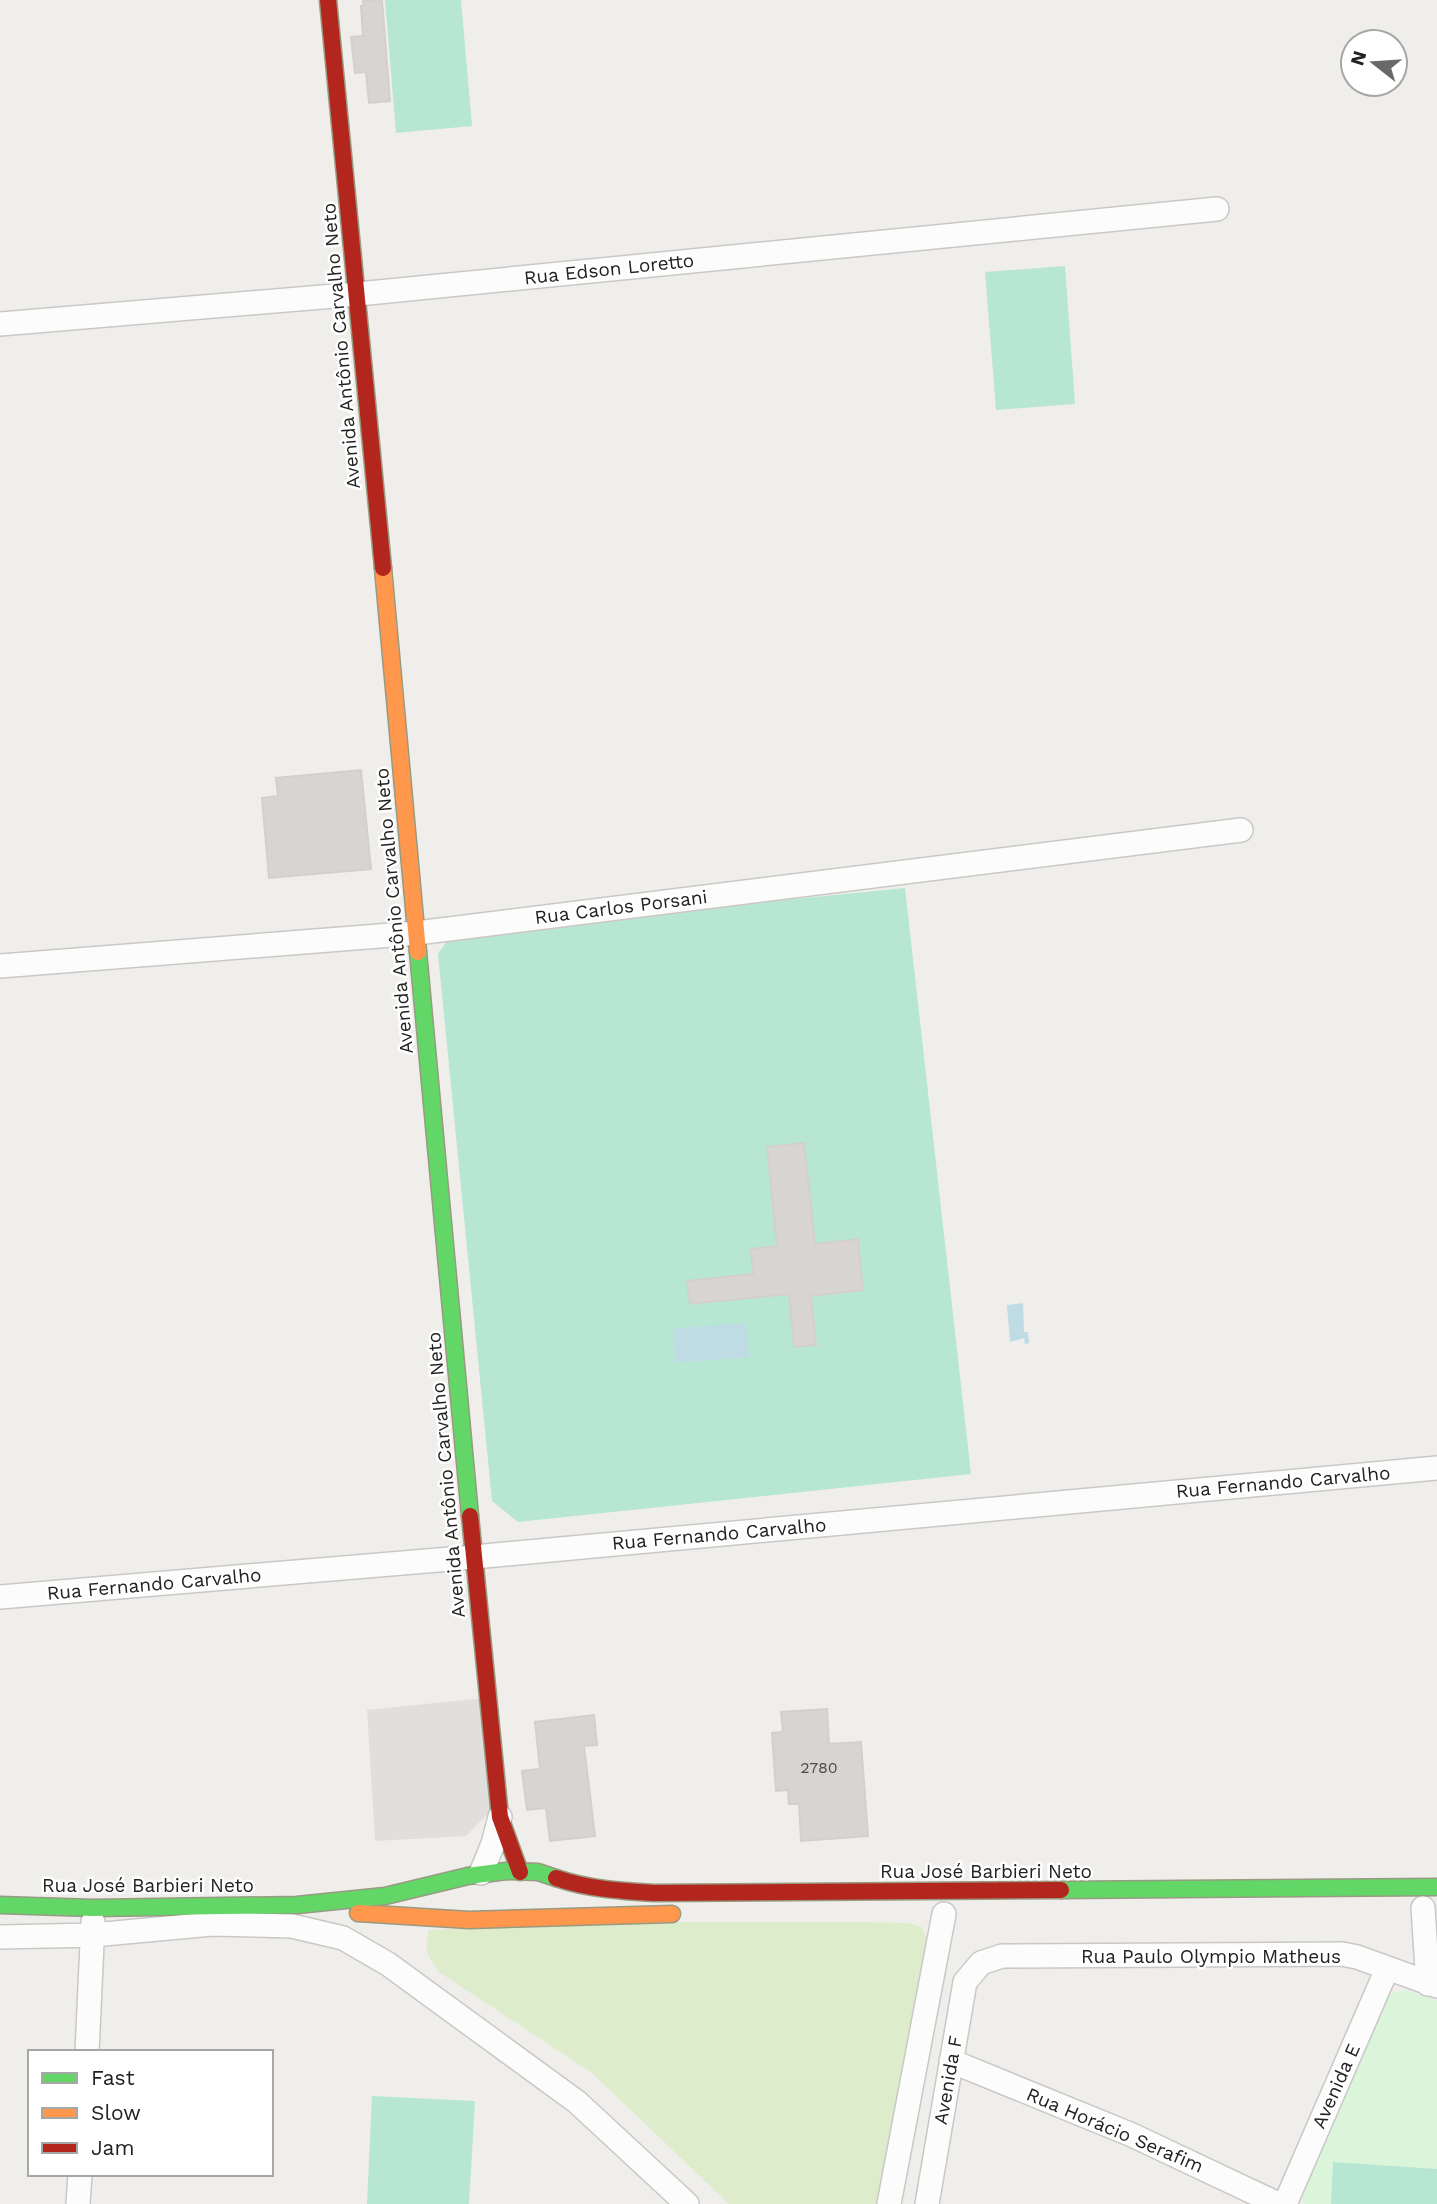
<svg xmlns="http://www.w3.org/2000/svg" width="1437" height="2204" viewBox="0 0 1437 2204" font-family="'Work Sans',sans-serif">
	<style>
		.grass { fill: #ddeccb }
		.park { fill: #daf5da }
		.pitch { fill: #b7e6d2 }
		.parking { fill: #e0dfde }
		.water { fill: #bfdbe3 }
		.building { fill: #d7d4d2; stroke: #d3d0cc; stroke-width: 2 }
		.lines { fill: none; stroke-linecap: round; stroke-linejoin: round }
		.street-casing { stroke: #c9c8c7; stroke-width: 26 }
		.fast-casing { stroke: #999a82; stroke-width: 19 }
		.slow-casing { stroke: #999a82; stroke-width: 19 }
		.jam-casing { stroke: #999a82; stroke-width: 19 }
		.street { stroke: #fdfcfc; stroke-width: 23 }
		.fast { stroke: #63d668; stroke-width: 16 }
		.slow { stroke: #ff974d; stroke-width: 16 }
		.jam { stroke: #b3261e; stroke-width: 16 }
		.labels { text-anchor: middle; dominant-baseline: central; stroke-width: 5; stroke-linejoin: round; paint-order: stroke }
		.number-label { font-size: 16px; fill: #4f4e4e }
		.street-label { font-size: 19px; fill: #222; stroke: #fff }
	</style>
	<rect width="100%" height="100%" fill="#f0eeeb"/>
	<path class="grass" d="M657 1922H865L908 1923 922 1927 927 1940 878 2204H729L592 2073 439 1972C427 1957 424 1948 429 1930Z"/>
	<path class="park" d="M1407 1990 1437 2001V2204H1304L1300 2189 1387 1997 1396 1992Z"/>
	<path class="pitch" d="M385 0H461L472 126 396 133Z
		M1065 266 1075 404 996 410 985 272Z
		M905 888 971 1474 518 1522 492 1501 438 954 452 933Z
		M372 2096 475 2101 469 2204H367Z
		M1333 2162 1437 2169V2204H1331Z"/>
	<path class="parking" d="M484 1698 494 1808 466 1836 375 1841 367 1710Z"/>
	<path class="water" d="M1023 1303 1024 1332H1028L1029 1343 1025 1344 1024 1338 1010 1342 1007 1305Z
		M746 1323 749 1357 675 1363 673 1329Z"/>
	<path class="building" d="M363 0H382L390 101 369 103 366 72 355 73 351 37 363 36 361 6H364Z
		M361 770 371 869 269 878 262 798 278 796 276 778Z
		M804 1143 815 1244 858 1239 863 1290 811 1296 816 1345 794 1347 789 1294 690 1304 687 1281 753 1274 751 1249 777 1246 767 1147Z
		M827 1709 829 1744 861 1742 868 1836 801 1841 799 1804H789L788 1790 776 1791 772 1733 783 1732 781 1712Z
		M594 1715 597 1745 584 1746 595 1836 550 1841 546 1808 527 1810 522 1771 540 1769 535 1722Z"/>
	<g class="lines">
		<g class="street-casing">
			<path id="street" d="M0 324 358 294 1217 209
				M0 966 417 933 1241 830
				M0 1597 474 1557 1437 1468
				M481 1873 493 1844 500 1817
				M1423 1908 1428 1984
				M0 1937 93 1935 212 1924 292 1926 343 1938 388 1964 577 2102 687 2204
				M87 2052 93 1922
				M951 2061 1132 2135 1278 2204
				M78 2204 80 2174
				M889 2204 944 1914
				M927 2204 965 1982 981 1963 1002 1956 1342 1954 1357 1957 1437 1986
				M1285 2204 1387 1969"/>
		</g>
		<g class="fast-casing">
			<path id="fast" d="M418 952 470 1516
				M1061 1890 1437 1887
				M0 1905 93 1908 297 1905 385 1896 468 1876 506 1871 538 1872 556 1878"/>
		</g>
		<g class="slow-casing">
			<path id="slow" d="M383 568 418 952
				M358 1913 469 1920 672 1914"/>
		</g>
		<g class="jam-casing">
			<path id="jam" d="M328 0 383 568
				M470 1516 500 1817 520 1872
				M556 1878C588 1889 621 1891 654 1893L1061 1890"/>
		</g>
		<use href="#street" class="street"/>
		<use href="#fast" class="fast"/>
		<use href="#slow" class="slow"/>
		<use href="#jam" class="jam"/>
	</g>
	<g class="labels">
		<g class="number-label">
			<text x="819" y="1767">2780</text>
		</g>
		<g class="street-label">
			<text transform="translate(609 269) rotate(-6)">Rua Edson Loretto</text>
			<text transform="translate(341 346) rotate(-95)">Avenida Antônio Carvalho Neto</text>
			<text transform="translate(621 907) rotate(-7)">Rua Carlos Porsani</text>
			<text transform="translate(394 911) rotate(-95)">Avenida Antônio Carvalho Neto</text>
			<text transform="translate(446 1475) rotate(-95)">Avenida Antônio Carvalho Neto</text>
			<text transform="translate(1283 1482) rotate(-5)">Rua Fernando Carvalho</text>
			<text transform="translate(719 1534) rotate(-5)">Rua Fernando Carvalho</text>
			<text transform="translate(154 1584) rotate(-5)">Rua Fernando Carvalho</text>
			<text x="986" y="1871">Rua José Barbieri Neto</text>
			<text x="148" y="1885">Rua José Barbieri Neto</text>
			<text x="1211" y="1956">Rua Paulo Olympio Matheus</text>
			<text transform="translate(948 2080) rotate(-80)">Avenida F</text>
			<text transform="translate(1336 2086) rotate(-66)">Avenida E</text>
			<text transform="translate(1115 2130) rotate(23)">Rua Horácio Serafim</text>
		</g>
	</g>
	<rect x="28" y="2050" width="245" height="126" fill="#ffffff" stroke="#a7a7a7" stroke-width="2"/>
	<rect x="42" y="2073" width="35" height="10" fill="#63d668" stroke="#a7a7a7" stroke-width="2"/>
	<text x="91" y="2085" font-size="21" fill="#222222">Fast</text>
	<rect x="42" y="2108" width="35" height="10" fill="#ff974d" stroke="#a7a7a7" stroke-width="2"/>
	<text x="91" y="2120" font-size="21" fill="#222222">Slow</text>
	<rect x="42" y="2143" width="35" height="10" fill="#b3261e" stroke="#a7a7a7" stroke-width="2"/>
	<text x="91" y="2155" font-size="21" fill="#222222">Jam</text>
	<g transform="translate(1374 63) rotate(287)"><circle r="33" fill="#ffffff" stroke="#a7a7a7" stroke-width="2"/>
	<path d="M0-5L12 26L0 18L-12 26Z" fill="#6a6968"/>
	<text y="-10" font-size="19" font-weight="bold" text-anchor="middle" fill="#222222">N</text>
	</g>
</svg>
